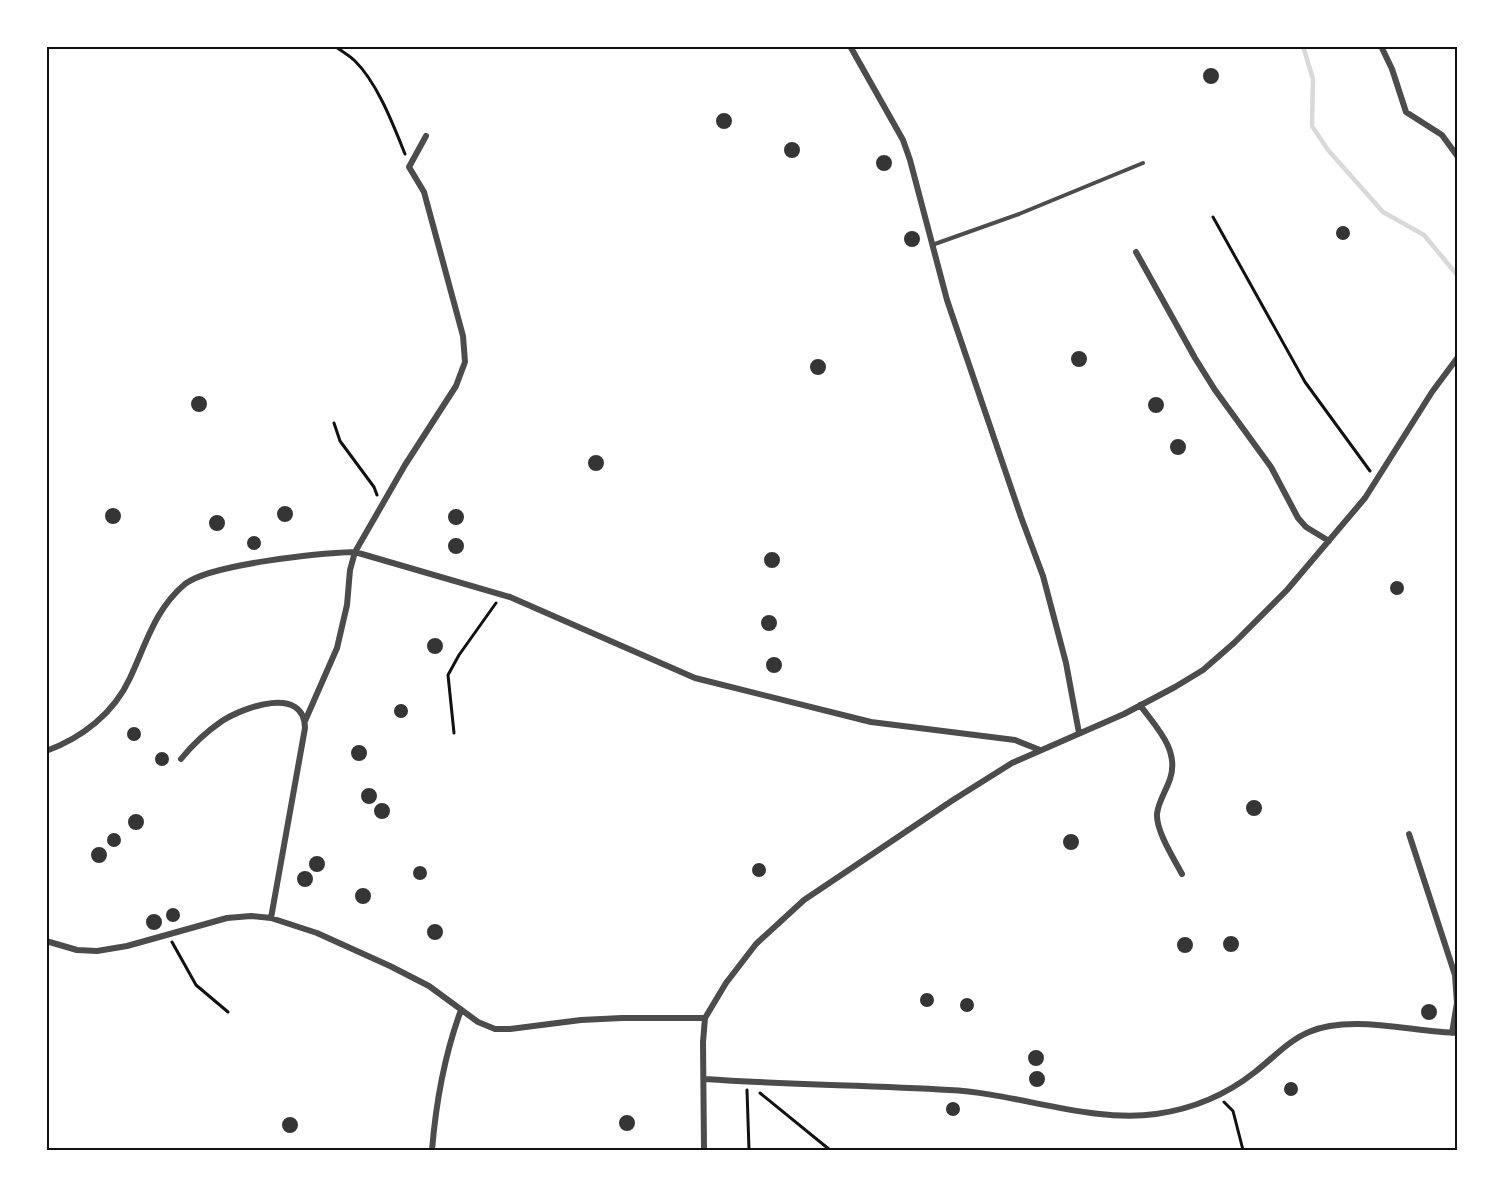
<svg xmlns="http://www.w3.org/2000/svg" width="1504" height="1197" viewBox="0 0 1504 1197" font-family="'Playfair Display',serif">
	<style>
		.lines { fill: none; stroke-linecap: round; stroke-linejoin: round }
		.stream { stroke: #d9d9d9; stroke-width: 4.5 }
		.building { fill: #353535 }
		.path { stroke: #111; stroke-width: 3 }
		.service { stroke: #4c4c4c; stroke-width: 4 }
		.minor { stroke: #4c4c4c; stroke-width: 6 }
		.neatline { fill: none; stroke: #111; stroke-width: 2 }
	</style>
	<rect width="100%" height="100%" fill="#fff"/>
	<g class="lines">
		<path class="stream" d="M1303 46 1313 79 1312 126 1328 150 1383 212 1424 235 1458 276"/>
	</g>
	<path class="building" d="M1203 76a8 8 0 1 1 16 0a8 8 0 1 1-16 0Z
		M716 121a8 8 0 1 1 16 0a8 8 0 1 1-16 0Z
		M784 150a8 8 0 1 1 16 0a8 8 0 1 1-16 0Z
		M876 163a8 8 0 1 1 16 0a8 8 0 1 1-16 0Z
		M1336 233a7 7 0 1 1 14 0a7 7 0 1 1-14 0Z
		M904 239a8 8 0 1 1 16 0a8 8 0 1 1-16 0Z
		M1071 359a8 8 0 1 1 16 0a8 8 0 1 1-16 0Z
		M810 367a8 8 0 1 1 16 0a8 8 0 1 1-16 0Z
		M191 404a8 8 0 1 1 16 0a8 8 0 1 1-16 0Z
		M1148 405a8 8 0 1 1 16 0a8 8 0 1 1-16 0Z
		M1170 447a8 8 0 1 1 16 0a8 8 0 1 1-16 0Z
		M588 463a8 8 0 1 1 16 0a8 8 0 1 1-16 0Z
		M277 514a8 8 0 1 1 16 0a8 8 0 1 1-16 0Z
		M105 516a8 8 0 1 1 16 0a8 8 0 1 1-16 0Z
		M448 517a8 8 0 1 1 16 0a8 8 0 1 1-16 0Z
		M209 523a8 8 0 1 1 16 0a8 8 0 1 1-16 0Z
		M247 543a7 7 0 1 1 14 0a7 7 0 1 1-14 0Z
		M448 546a8 8 0 1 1 16 0a8 8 0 1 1-16 0Z
		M764 560a8 8 0 1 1 16 0a8 8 0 1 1-16 0Z
		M1390 588a7 7 0 1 1 14 0a7 7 0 1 1-14 0Z
		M761 623a8 8 0 1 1 16 0a8 8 0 1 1-16 0Z
		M427 646a8 8 0 1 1 16 0a8 8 0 1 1-16 0Z
		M766 665a8 8 0 1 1 16 0a8 8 0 1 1-16 0Z
		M394 711a7 7 0 1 1 14 0a7 7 0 1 1-14 0Z
		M127 734a7 7 0 1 1 14 0a7 7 0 1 1-14 0Z
		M351 753a8 8 0 1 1 16 0a8 8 0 1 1-16 0Z
		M155 759a7 7 0 1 1 14 0a7 7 0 1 1-14 0Z
		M361 796a8 8 0 1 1 16 0a8 8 0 1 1-16 0Z
		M1246 808a8 8 0 1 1 16 0a8 8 0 1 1-16 0Z
		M374 811a8 8 0 1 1 16 0a8 8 0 1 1-16 0Z
		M128 822a8 8 0 1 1 16 0a8 8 0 1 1-16 0Z
		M107 840a7 7 0 1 1 14 0a7 7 0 1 1-14 0Z
		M1063 842a8 8 0 1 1 16 0a8 8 0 1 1-16 0Z
		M91 855a8 8 0 1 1 16 0a8 8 0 1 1-16 0Z
		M309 864a8 8 0 1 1 16 0a8 8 0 1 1-16 0Z
		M752 870a7 7 0 1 1 14 0a7 7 0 1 1-14 0Z
		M413 873a7 7 0 1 1 14 0a7 7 0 1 1-14 0Z
		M297 879a8 8 0 1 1 16 0a8 8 0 1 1-16 0Z
		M355 896a8 8 0 1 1 16 0a8 8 0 1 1-16 0Z
		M166 915a7 7 0 1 1 14 0a7 7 0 1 1-14 0Z
		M146 922a8 8 0 1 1 16 0a8 8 0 1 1-16 0Z
		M427 932a8 8 0 1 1 16 0a8 8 0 1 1-16 0Z
		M1223 944a8 8 0 1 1 16 0a8 8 0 1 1-16 0Z
		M1177 945a8 8 0 1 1 16 0a8 8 0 1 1-16 0Z
		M920 1000a7 7 0 1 1 14 0a7 7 0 1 1-14 0Z
		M960 1005a7 7 0 1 1 14 0a7 7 0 1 1-14 0Z
		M1421 1012a8 8 0 1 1 16 0a8 8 0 1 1-16 0Z
		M1028 1058a8 8 0 1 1 16 0a8 8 0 1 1-16 0Z
		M1029 1079a8 8 0 1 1 16 0a8 8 0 1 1-16 0Z
		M1284 1089a7 7 0 1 1 14 0a7 7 0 1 1-14 0Z
		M946 1109a7 7 0 1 1 14 0a7 7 0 1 1-14 0Z
		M619 1123a8 8 0 1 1 16 0a8 8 0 1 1-16 0Z
		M282 1125a8 8 0 1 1 16 0a8 8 0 1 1-16 0Z"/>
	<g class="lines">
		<path class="path" d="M335 46C341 51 349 55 354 60 377 82 393 124 405 154
			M1213 217 1305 382 1370 471
			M334 423 340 441 374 487 377 495
			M454 733 448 675 459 655 496 603
			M172 942 196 985 228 1012
			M747 1090 749 1150
			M760 1093 830 1150
			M1224 1102 1233 1111 1243 1150"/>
		<path class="service" d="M932 245 1019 214 1143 163"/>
		<path class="minor" d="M850 46 903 140 910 160 947 300 1021 517 1043 576 1066 663 1079 733
			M1381 46 1392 69 1406 112 1442 135 1458 157
			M1136 252 1195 358 1215 390 1271 467 1298 518 1306 527 1329 541
			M1140 705C1156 727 1180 750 1170 779 1166 791 1158 802 1157 814 1156 831 1174 859 1182 874
			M305 721 337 648 347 605 350 570 355 552 405 465 456 386 465 362 463 336 424 192 409 167 426 136
			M46 751C82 738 114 713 130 678 146 644 155 609 185 584 211 564 320 553 355 552L510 597 695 678 871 722 1015 740 1040 750
			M181 759C193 744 206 732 222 721 244 707 304 685 305 728L271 918
			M1409 834 1455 975 1457 1003 1452 1033
			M46 941 77 950 97 951 127 946 227 918 251 916 271 918 317 933 390 966 429 986 478 1022 495 1029H510L581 1020 622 1018H705
			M705 1079C786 1085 868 1085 949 1090 1016 1093 1089 1123 1156 1114 1192 1109 1226 1095 1255 1072 1272 1059 1289 1040 1309 1032 1350 1014 1413 1032 1458 1033
			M432 1150C436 1102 444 1056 461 1010
			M704 1150 703 1042 705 1018 726 983 756 944 804 900 953 800 1012 763 1124 714 1175 687 1203 670 1234 643 1287 590 1365 498 1432 392 1458 357"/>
	</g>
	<rect width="1504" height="1197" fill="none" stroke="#ffffff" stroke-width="96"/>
	<rect x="48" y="48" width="1408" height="1101" class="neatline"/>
</svg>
